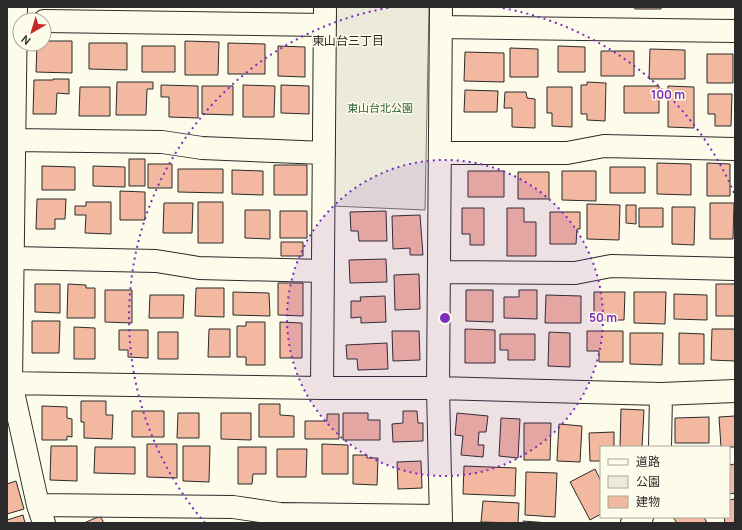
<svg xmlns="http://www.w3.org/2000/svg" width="742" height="530" viewBox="0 0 742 530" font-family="Manrope,'Noto Sans JP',sans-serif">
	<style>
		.green { fill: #ecebdb; stroke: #74746e }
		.building { fill: #f2b8a0; stroke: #2b2b2b }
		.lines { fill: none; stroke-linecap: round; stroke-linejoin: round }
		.minor-casing { stroke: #2b2b2b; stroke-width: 24 }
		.minor { stroke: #fdfbea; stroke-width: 22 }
		.ring { fill: none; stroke: #7b2cbf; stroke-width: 2; stroke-dasharray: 2 4 }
		.labels { text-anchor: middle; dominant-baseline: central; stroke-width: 3; stroke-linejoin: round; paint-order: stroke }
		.park-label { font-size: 11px; fill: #34623c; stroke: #fdfbea }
		.neighbourhood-label { font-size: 12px; fill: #2b2b2b; stroke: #fdfbea }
		.centre { fill: #7b2cbf; stroke: #fdfbea; stroke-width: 2 }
		.ring-label { font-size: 12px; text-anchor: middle; font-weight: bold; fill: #7b2cbf; stroke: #fdfbea; stroke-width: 3; stroke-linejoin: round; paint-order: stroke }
	</style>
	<rect width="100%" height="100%" fill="#fdfbea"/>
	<path class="green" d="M333 7H429L425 210 332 206Z"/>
	<path class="building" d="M634 7H661V9H635Z
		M44 41H72V73L36 72 37 44H44Z
		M185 41 219 42 218 75H185Z
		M89 43H127V70L89 69Z
		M228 43 265 44V74H228Z
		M142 46H175V72H142Z
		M278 46 305 47V77L278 76Z
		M558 46 585 47V72H558Z
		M510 48 538 49V77H510Z
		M650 49 685 50V79H649Z
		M601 51H634V76H601Z
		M465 52 504 53V82L464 81Z
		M707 54H733V83H707Z
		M53 79H69V94L57 93 56 114H33L34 80H53Z
		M117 82H153V89H147L146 115H116Z
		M587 82 606 83 605 121 587 120V114H581V85H587Z
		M161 85 198 86V118L169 117V97H161Z
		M243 85 275 86 274 117H243Z
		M281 85 309 86V114L281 113Z
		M202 86H233V115L202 114Z
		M624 86H659V113H624Z
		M668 86 694 87V128L668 127Z
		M80 87H110V116H79Z
		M547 87H572V127L552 126V113H547Z
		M465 90 498 91 497 112H464Z
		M505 92H526L527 98 535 99V128L512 127V108H504Z
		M708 94H732L731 126H715V114H708Z
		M129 159H145V186H129Z
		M657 163 691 164V195L657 194Z
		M707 163 730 164V196H707Z
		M148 164H172V188H148Z
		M274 165H307V195H274Z
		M42 166 75 167V190H42Z
		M93 166 125 167V187L93 186Z
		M610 167H645V193H610Z
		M178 169H223V193L178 192Z
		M232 170 263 171V195L232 194Z
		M468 171H504V197H468Z
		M562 171H596V201L562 200Z
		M518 172H549V199H518Z
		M120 191 145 192V220H120Z
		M37 199H66L65 219H55V229H36Z
		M86 202H111V234L85 233 86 215H75V206H86Z
		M198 202H223V243H198Z
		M164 203H193L192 233H163Z
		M710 203H734L733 239H710Z
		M587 204 620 205 619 240 587 239Z
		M626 205H636V224L626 223Z
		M672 207H695L694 245 672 244Z
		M462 208H484V245H470V234H462Z
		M507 208H524V222H536V256H507Z
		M639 208H663V227H639Z
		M245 210H270V239L245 238Z
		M280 211H307V238H280Z
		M386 211 387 241H359L358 231H351L350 212Z
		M550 212H580V229H577L576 244H550Z
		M420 215 423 255H410V248L393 249 392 216Z
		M281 242H303V256H281Z
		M386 259 387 282 350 283 349 260Z
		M419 274 420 309 395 310 394 275Z
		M278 283H303V316L278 315Z
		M35 284H60V313L35 312Z
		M68 284 86 285V288H95V318H67Z
		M716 284H735V316H716Z
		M196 288H224V317L195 316Z
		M105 290H132V323L105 322Z
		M466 290H493V322L466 321Z
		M519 290H537V319L504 318V297H519Z
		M233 292 269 293 270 316 233 315Z
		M594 292H625L624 320H594Z
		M634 292H666L665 324 634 323Z
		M674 294 707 295V320L674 319Z
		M150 295H184L183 318H149Z
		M546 295 581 296V323H545Z
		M385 296 386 322 361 323V317L351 318V301H361L360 297Z
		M32 321H60L59 353H32Z
		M246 322H265V365H246V357H237V326H246Z
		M280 322 302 323V358H280Z
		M74 327 95 328V359H74Z
		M209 329H230V357H208Z
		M465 329 495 330V363H465Z
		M712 329H735V361L711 360Z
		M119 330H148V358L128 357V350H119Z
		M392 331H419L420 360 393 361Z
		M587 331H623V362H599V351H587Z
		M158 332H178V359H158Z
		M549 332 570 333V367L548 366Z
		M630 333H663L662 365 630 364Z
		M679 333 704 334V364H679Z
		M500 334H535V360H508V350H500Z
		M387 343 388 369 358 370 357 359H347L346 345Z
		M81 401H106V415H113L112 439 84 438V422H81Z
		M259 404H280V415L294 416V437H259Z
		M42 406 67 407V418L72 419V437L67 436V440H42Z
		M621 409 644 410 642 447H620Z
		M132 411H164V437H132Z
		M403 411H417L418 423H423V441L393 442 392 424 403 423Z
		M178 413H199V438H177Z
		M221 413H251V440L221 439Z
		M343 413H368V420H380V440H343Z
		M457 413 488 416 486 432H479L478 445H484L483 457 461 455 463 436 455 435Z
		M327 414H339V439H305V421H327Z
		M735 416V447H721L719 417Z
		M709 417V443H675V418Z
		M501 418 520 419 518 458 499 456Z
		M524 423H551L550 460H524Z
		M559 424 582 426 580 462 557 461Z
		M614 432V447H601V461H590L589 433Z
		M147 444H177V478L147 477Z
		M322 444 348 445V474H322Z
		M51 446H77V481L50 480Z
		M183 446H210L209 482 183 481Z
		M95 447H135V474L94 473Z
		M238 447H266V474H253L252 484H238Z
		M277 449H307L306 477H277Z
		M353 455H367V458H378L377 485 353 484Z
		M421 461 422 488 398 489 397 462Z
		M735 464V493L729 494V465Z
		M464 466 516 468 515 496 463 494Z
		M595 469 601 481V514L590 520 570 482Z
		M526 472 557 473 555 517 525 515Z
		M16 481 24 509 7 514V484Z
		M735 499V523H725L724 517H729V500Z
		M483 501 519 503 518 523 481 522Z
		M23 515 25 523H7V520Z
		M100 516 104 523H84Z
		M673 517H704L707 523H677Z
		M523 521 549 523H523Z"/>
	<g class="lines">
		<g class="minor-casing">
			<path id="minor" d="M16 7 11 383 38 505 44 523
				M44 21 325 25
				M441 27 735 31
				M14 140 162 142 202 148 324 153
				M440 153H567L604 146 735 149
				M13 258 156 261 199 268 323 271
				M439 272 575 273 611 266 735 269
				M7 383 322 388H438L661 394 735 391
				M322 388 325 7
				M660 447 661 394
				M38 505 233 507 280 514 441 516
				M441 523 438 388 441 7
				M632 523 642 517"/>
		</g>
		<use href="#minor" class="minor"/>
	</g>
	<circle cx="445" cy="318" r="158" fill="#7b2cbf" fill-opacity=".12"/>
	<g class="ring">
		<circle cx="445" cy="318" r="158"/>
		<path d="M205 523A315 315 0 0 1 393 7M497 7A315 315 0 0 1 735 195"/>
	</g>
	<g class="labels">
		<g class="park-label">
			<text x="380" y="107">東山台北公園</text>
		</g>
		<g class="neighbourhood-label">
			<text x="348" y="40">東山台三丁目</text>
		</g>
	</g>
	<circle cx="445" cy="318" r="6" class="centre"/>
	<g class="ring-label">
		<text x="668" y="99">100 m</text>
		<text x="603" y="322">50 m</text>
	</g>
	<rect width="742" height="530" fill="none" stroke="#2b2b2b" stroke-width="16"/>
	<rect x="600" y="446" width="130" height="72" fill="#fdfbea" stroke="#a9a89e"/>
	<rect x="608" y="459" width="20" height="6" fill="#fdfbea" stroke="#a9a89e"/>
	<text x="636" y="466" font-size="12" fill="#2b2b2b">道路</text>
	<rect x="608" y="476" width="20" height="12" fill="#ecebdb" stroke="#a9a89e"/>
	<text x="636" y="486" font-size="12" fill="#2b2b2b">公園</text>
	<rect x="608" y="496" width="20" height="12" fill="#f2b8a0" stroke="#a9a89e"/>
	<text x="636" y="506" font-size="12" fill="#2b2b2b">建物</text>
	<g transform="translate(32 32) rotate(218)"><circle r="19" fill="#fdfbea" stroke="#a9a89e"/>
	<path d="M0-3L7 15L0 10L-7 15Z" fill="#c62828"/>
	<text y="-6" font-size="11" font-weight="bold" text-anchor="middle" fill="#2b2b2b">N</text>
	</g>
</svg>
